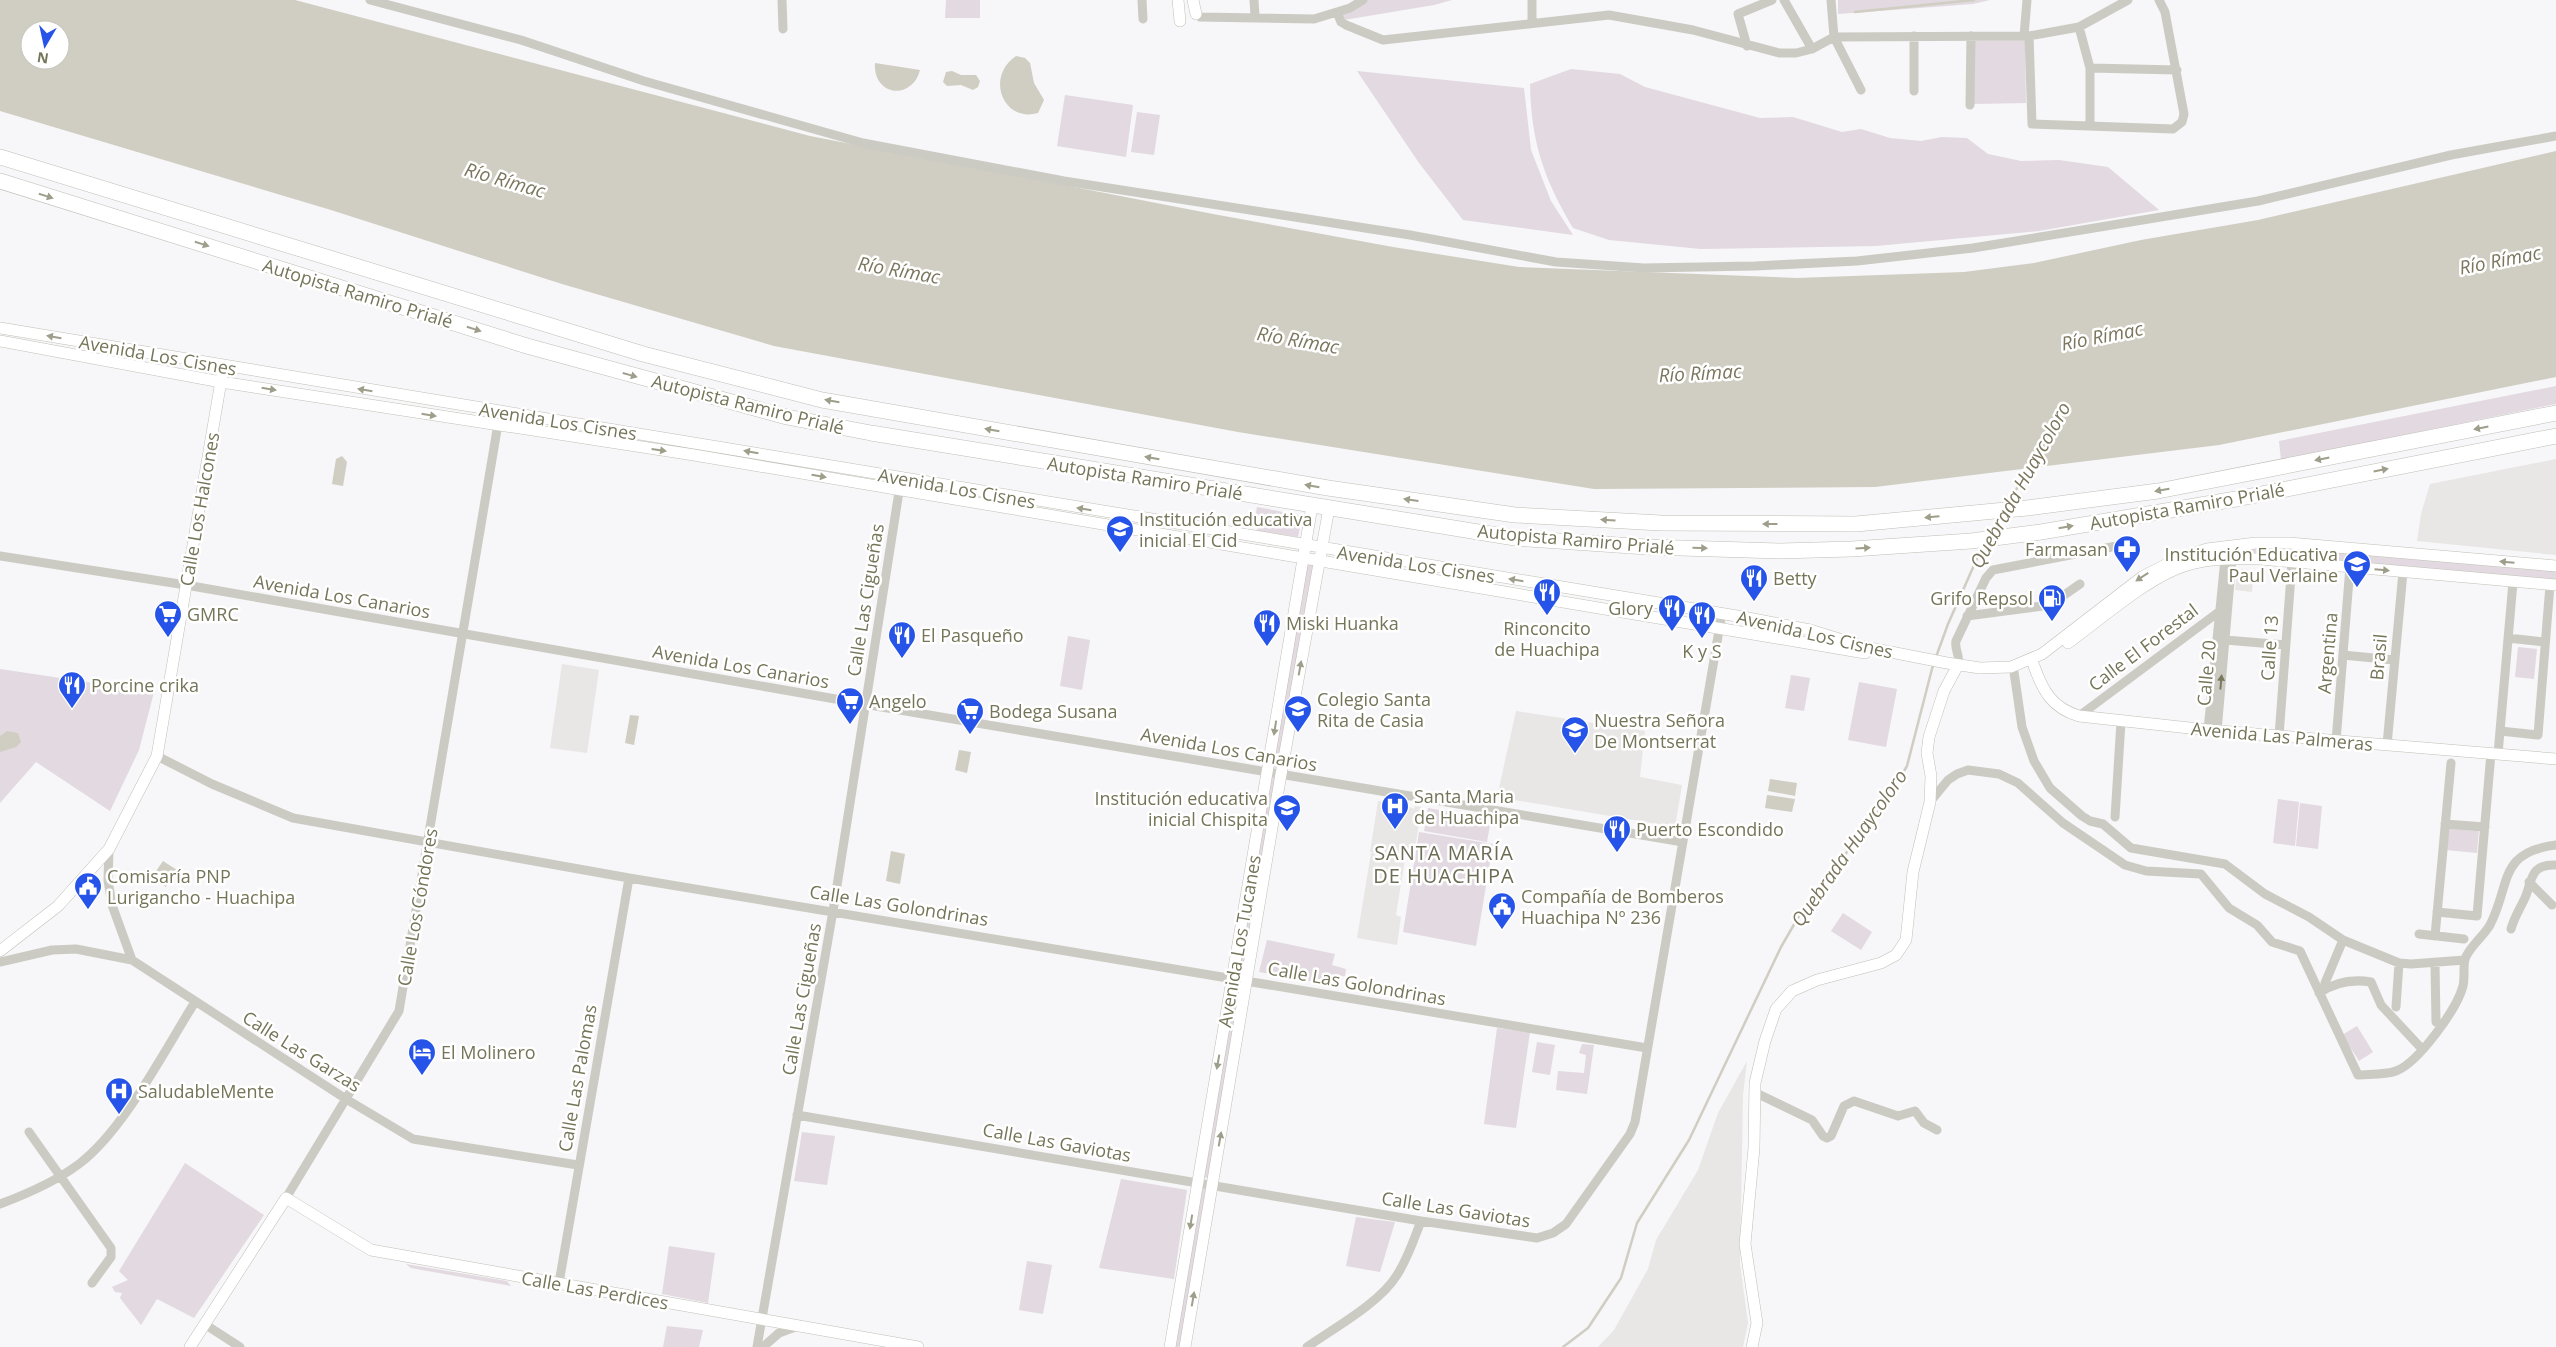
<svg xmlns="http://www.w3.org/2000/svg" width="2556" height="1347" viewBox="0 0 2556 1347" font-family="'Open Sans',sans-serif">
	<style>
		.built { fill: #e8e7e6 }
		.green { fill: #e2d9e1 }
		.water { fill: #d0cdc2; fill-rule: evenodd }
		.lines { fill: none; stroke-linecap: round; stroke-linejoin: round }
		.stream { stroke: #d0cdc2; stroke-width: 2.5 }
		.secondary-casing { stroke: #c0c0b6; stroke-width: 12 }
		.highway-casing { stroke: #bebeb6; stroke-width: 16 }
		.street { stroke: #cbcbc3; stroke-width: 9 }
		.secondary { stroke: #fff; stroke-width: 11 }
		.highway { stroke: #fff; stroke-width: 15 }
		.oneway { fill: #9e9e8b }
		.oneway2 { fill: #79795e }
		.labels { text-anchor: middle; dominant-baseline: central; stroke-width: 5; stroke-linejoin: round; paint-order: stroke }
		.street-label { font-size: 18px; fill: #757559; stroke: #fff }
		.poi-label { font-size: 18px; fill: #757559; stroke: #fff; text-anchor: start }
		.water-label { font-size: 19px; font-style: italic; fill: #7c765e; stroke: #fff }
		.quarter-label { font-size: 20px; letter-spacing: 1px; fill: #6c6c55; stroke: #fff }
	</style>
	<rect width="100%" height="100%" fill="#f7f6f8"/>
	<path class="built" d="M2556 459V555L2417 541 2421 514 2430 484Z
		M2242 569 2254 571 2252 592 2235 590 2237 574Z
		M562 664 599 670 587 753 550 748Z
		M1516 711 1645 731 1640 777 1682 785 1675 827 1497 797Z
		M1378 801 1405 805 1414 809 1415 806 1422 807 1413 859 1370 852Z
		M1371 853 1405 859 1396 915 1401 917 1397 945 1357 938Z
		M1747 1061 1743 1095 1740 1264 1748 1323 1743 1347H1598L1614 1330 1648 1269 1656 1240 1698 1170 1718 1113Z"/>
	<path class="green" d="M946 0H980V18H945Z
		M1367 0H1452L1434 5 1344 20 1342 13Z
		M1838 0H1990L1973 4 1838 14Z
		M1974 41H2025L2026 103 1973 104Z
		M1571 69 1620 74 1645 87 1760 118 1793 117 1842 132 1861 129 1890 138 1921 141 1942 137 1967 138 1988 154 2021 161 2059 160 2108 167 2159 210 2039 231 1876 246 1701 249 1609 240 1573 228C1544 179 1531 142 1530 84Z
		M1357 71 1524 88 1531 150 1551 201 1573 235 1463 220 1419 163Z
		M1065 95 1133 105 1126 157 1057 146Z
		M1137 112 1160 115 1154 155 1131 152Z
		M2556 386V404L2281 460 2279 441Z
		M1257 507 1299 515 1302 518 1298 537 1258 531 1254 524Z
		M2262 546 2556 569V582L2223 556H2192Z
		M1306 564 1313 565 1278 768 1272 767Z
		M1068 636 1090 640 1082 690 1060 686Z
		M2518 647 2537 649 2534 679 2515 677Z
		M0 669 154 692 139 750 110 811 36 762 0 803Z
		M1791 675 1810 678 1804 711 1785 708Z
		M1859 682 1897 689 1886 747 1848 740Z
		M1270 776H1276L1243 973 1237 972Z
		M2278 799 2299 802 2295 846 2273 843Z
		M2300 803 2322 806 2318 849 2296 846Z
		M1428 808 1491 819 1487 842 1424 831Z
		M2448 828 2479 830 2477 853 2446 850Z
		M1419 832 1493 844 1476 946 1403 932Z
		M1843 913 1872 932 1861 950 1831 931Z
		M1267 940 1335 954 1332 965 1346 969 1345 976 1334 977 1333 985 1259 972Z
		M1241 981 1210 1177 1204 1178 1235 983Z
		M2357 1026 2373 1052 2359 1061 2342 1035Z
		M1497 1028 1530 1032 1516 1128 1484 1124Z
		M1537 1042 1555 1045 1550 1075 1532 1072Z
		M1582 1044 1594 1045 1587 1094 1556 1090 1558 1071 1584 1073 1586 1055 1579 1053Z
		M802 1132 835 1136 827 1185 794 1181Z
		M185 1163 264 1215 194 1318 157 1299 141 1325 120 1298 122 1293 115 1292 112 1287 128 1280 119 1271Z
		M1121 1179 1187 1190 1174 1279 1099 1268Z
		M1206 1186 1182 1347H1173L1200 1187Z
		M1356 1217 1395 1222 1380 1272 1346 1266Z
		M669 1246 715 1253 708 1303 662 1294Z
		M1027 1261 1052 1265 1043 1314 1019 1310Z
		M406 1264 507 1281 511 1286 411 1268Z
		M667 1326 703 1330 699 1347H663Z"/>
	<path class="water" d="M0 0H295L810 136 1213 214 1393 247 1519 267 1797 278 1964 272 2034 263 2141 240 2258 220 2556 151V377L2219 445 1875 487 1594 489 1238 432 774 346 562 284 331 210 0 111ZM30 30H60V60H30Z
		M1016 56 1025 58 1030 63 1034 83 1044 100 1038 113C1003 123 985 77 1016 56Z
		M875 63 920 70C912 101 873 96 875 63Z
		M952 71 961 75H976L980 81 978 87 973 90 961 85 947 86 943 82 946 72Z
		M342 456 347 462 343 486 332 484 336 459Z
		M630 715 639 716 634 745 625 743Z
		M7 731 18 733 21 742 16 747 0 752V736Z
		M959 750 971 752 967 773 955 770Z
		M1770 779 1797 783 1795 796 1768 791Z
		M1767 795 1795 799 1792 812 1765 808Z
		M891 851 905 854 900 884 886 881Z
		M163 861 177 870 166 887 152 877Z"/>
	<g class="lines">
		<path class="stream" d="M1855 12 1974 0
			M2008 504 2029 467
			M1990 534 2000 517
			M1936 657 1948 624 1983 545
			M1563 1347 1588 1328 1621 1278 1637 1223 1689 1140 1781 947 1803 909 1884 804 1907 766 1933 665"/>
		<g class="secondary-casing">
			<path id="secondary" d="M1178 0 1180 21
				M1193 0 1196 14
				M0 328 1743 617 1810 630 1865 647 1947 663 1980 668 2011 667 2042 654 2142 577 2177 559 2207 549 2256 543H2289L2556 566
				M0 341 221 382 694 455 1865 653
				M2068 643C2101 619 2139 585 2176 569 2202 558 2232 558 2260 559L2556 585
				M2034 666C2043 691 2052 708 2079 716L2208 730 2556 759
				M0 951 58 906 109 849 157 756 222 375
				M190 1347 286 1198 371 1250 918 1347
				M1170 1347 1312 506
				M1185 1347 1280 780 1329 508
				M1752 1347 1757 1323 1745 1244 1754 1148 1755 1083 1765 1041 1776 1009 1792 991 1817 980 1881 963 1896 955 1906 940 1913 872 1930 802 1931 776 1927 753 1929 737 1944 691 1958 665"/>
		</g>
		<g class="highway-casing">
			<path id="highway" d="M0 157 643 354 822 400 1328 488 1515 515 1661 523 1856 524 2027 508 2158 491 2556 413
				M0 181 527 346 787 417 871 433 1515 538 1647 547 1780 551 1852 549 1971 541 2041 532 2236 499 2556 436"/>
		</g>
		<path class="street" d="M370 0 521 40 644 81 863 143 1064 181 1410 235 1556 262 1644 268 1755 266 1857 261 1973 248 2258 201 2451 155 2556 136
			M782 0 783 29
			M1142 0 1143 19
			M1254 0 1255 16
			M1784 0 1812 49
			M1831 0 1834 37 1861 90
			M1337 12 1341 22 1346 25 1383 40 1609 15 1693 30 1779 53H1796L1812 49 1834 37 2029 36 2079 27 2128 0
			M1196 14 1200 17 1314 19 1350 8 1363 0
			M1532 23V0
			M2079 27 2090 68V126
			M1914 36V91
			M2024 36 2027 0
			M2029 36 2032 124 2173 129 2182 122 2184 114 2165 12 2159 0
			M1747 46 1738 14 1772 0
			M2090 68 2177 70
			M1970 105 1971 36
			M0 556 186 585 864 704 1683 842
			M1967 616 2050 605 2080 584
			M2508 638 2545 642
			M2225 640 2286 645
			M2343 655 2394 660
			M1958 665C1961 656 1954 650 1956 641L1986 578 1993 570 2127 544
			M2014 672 2022 727 2034 761 2050 788 2082 816 2090 821 2103 824 2131 848 2225 864 2265 894 2309 917 2343 940 2399 963 2411 964 2465 960
			M2079 716 2228 605
			M2208 730 2225 559
			M2217 731 2232 558
			M2500 731 2538 735 2550 585
			M2279 736 2292 562
			M2336 741 2350 567
			M2387 745 2403 572
			M2498 754 2513 582
			M157 756 212 784 293 818 629 878 1647 1048
			M1930 802 1948 780 1957 774 1968 770 1999 774 2018 783 2063 823 2125 865 2146 871 2201 874 2229 908 2257 925 2272 942 2300 951 2358 1075C2370 1074 2385 1075 2396 1071 2418 1063 2457 1009 2463 986 2465 977 2463 967 2465 959 2470 946 2483 937 2490 925 2511 884 2498 852 2556 845
			M2115 817 2121 722
			M2445 824 2485 827
			M109 849 108 880 112 905 132 960 346 1099 413 1139 578 1165
			M2529 882 2552 905
			M2437 912 2477 916 2491 753
			M2511 929C2514 918 2519 910 2524 900 2533 882 2528 864 2556 865
			M2419 934 2464 939
			M2435 936 2451 763
			M0 962 52 950 76 949 132 960
			M2435 963 2436 1022
			M2325 989V983L2343 940
			M2319 993C2335 982 2353 979 2371 982L2381 1005 2422 1049
			M2396 1007 2399 963
			M1754 1092 1812 1120 1823 1136 1827 1138 1831 1136 1844 1106 1854 1101 1898 1116 1915 1111 1924 1123 1937 1130
			M797 1115 1421 1221 1537 1238 1553 1233 1566 1224 1630 1134 1635 1122 1722 613
			M29 1132 111 1248V1257L92 1283
			M286 1198 399 1011 500 412
			M0 1204C27 1194 55 1182 79 1164 124 1130 164 1051 195 1002
			M559 1283 629 878
			M206 1325 240 1347
			M757 1347 833 911 901 479
			M763 1347 779 1333 798 1326
			M1307 1347C1334 1328 1380 1303 1397 1275 1408 1258 1414 1239 1421 1221"/>
		<use href="#secondary" class="secondary"/>
		<use href="#highway" class="highway"/>
	</g>
	<defs><path id="oneway-solid" d="M-6-.8H1V-3.2L6.5 0L1 3.2V.8H-6Z" transform="scale(1.25)"/></defs>
	<g class="oneway">
		<use href="#oneway-solid" transform="translate(46 196) rotate(17)"/>
		<use href="#oneway-solid" transform="translate(202 244) rotate(17)"/>
		<use href="#oneway-solid" transform="translate(474 329) rotate(17)"/>
		<use href="#oneway-solid" transform="translate(54 337) rotate(-170)"/>
		<use href="#oneway-solid" transform="translate(630 375) rotate(16)"/>
		<use href="#oneway-solid" transform="translate(269 389) rotate(9)"/>
		<use href="#oneway-solid" transform="translate(365 390) rotate(-171)"/>
		<use href="#oneway-solid" transform="translate(832 401) rotate(-170)"/>
		<use href="#oneway-solid" transform="translate(429 415) rotate(9)"/>
		<use href="#oneway-solid" transform="translate(2481 428) rotate(169)"/>
		<use href="#oneway-solid" transform="translate(992 430) rotate(-170)"/>
		<use href="#oneway-solid" transform="translate(659 450) rotate(8)"/>
		<use href="#oneway-solid" transform="translate(751 452) rotate(-170)"/>
		<use href="#oneway-solid" transform="translate(1152 458) rotate(-170)"/>
		<use href="#oneway-solid" transform="translate(2322 459) rotate(169)"/>
		<use href="#oneway-solid" transform="translate(2381 470) rotate(-11)"/>
		<use href="#oneway-solid" transform="translate(819 476) rotate(10)"/>
		<use href="#oneway-solid" transform="translate(1312 486) rotate(-170)"/>
		<use href="#oneway-solid" transform="translate(2162 490) rotate(170)"/>
		<use href="#oneway-solid" transform="translate(1411 500) rotate(-172)"/>
		<use href="#oneway-solid" transform="translate(1084 509) rotate(-171)"/>
		<use href="#oneway-solid" transform="translate(1932 517) rotate(175)"/>
		<use href="#oneway-solid" transform="translate(1608 520) rotate(-177)"/>
		<use href="#oneway-solid" transform="translate(1770 524) rotate(-180)"/>
		<use href="#oneway-solid" transform="translate(2066 527) rotate(-10)"/>
		<use href="#oneway-solid" transform="translate(1700 548) rotate(2)"/>
		<use href="#oneway-solid" transform="translate(1863 548) rotate(-4)"/>
		<use href="#oneway-solid" transform="translate(2507 562) rotate(-175)"/>
		<use href="#oneway-solid" transform="translate(2382 570) rotate(5)"/>
		<use href="#oneway-solid" transform="translate(2142 577) rotate(147)"/>
		<use href="#oneway-solid" transform="translate(1516 580) rotate(-171)"/>
		<use href="#oneway-solid" transform="translate(1300 668) rotate(-80)"/>
		<use href="#oneway-solid" transform="translate(1275 728) rotate(99)"/>
		<use href="#oneway-solid" transform="translate(1218 1062) rotate(100)"/>
		<use href="#oneway-solid" transform="translate(1220 1139) rotate(-80)"/>
		<use href="#oneway-solid" transform="translate(1191 1222) rotate(99)"/>
		<use href="#oneway-solid" transform="translate(1193 1299) rotate(-80)"/>
	</g>
	<use class="oneway2" href="#oneway-solid" transform="translate(2221 682) rotate(-85)"/>
	<defs>
		<g id="school-pin" transform="scale(1.4375)"><path d="M0 17L-7.5 6A9.5 9.5 0 1 1 7.5 6Z" fill="#2653e8" stroke="#fff"/><path d="M0-5L7-2L0 1L-7-2ZM-4 1L0 2.5L4 1V4Q0 6-4 4Z" fill="#fff"/></g>
		<g id="pharmacy-pin" transform="scale(1.4375)"><path d="M0 17L-7.5 6A9.5 9.5 0 1 1 7.5 6Z" fill="#2653e8" stroke="#fff"/><path d="M-2-6h4v4h4v4h-4v4h-4v-4h-4v-4h4Z" fill="#fff"/></g>
		<g id="restaurant-pin" transform="scale(1.4375)"><path d="M0 17L-7.5 6A9.5 9.5 0 1 1 7.5 6Z" fill="#2653e8" stroke="#fff"/><path d="M-5-6h1v4h1v-4h1v4h1v-4h1v5L-1.5 .5V6h-2V.5L-5-1ZM5-6V6H3V1.5H1.5Q1.5-4 5-6Z" fill="#fff"/></g>
		<g id="fuel-pin" transform="scale(1.4375)"><path d="M0 17L-7.5 6A9.5 9.5 0 1 1 7.5 6Z" fill="#2653e8" stroke="#fff"/><path d="M-5.5-6h7V0h2V4h1.3V-2.5L3-4.5l.8-.8L6-3V5H2.5V1h-1V6h-7ZM-4.2-4.7v3.2H.2V-4.7Z" fill="#fff"/></g>
		<g id="supermarket-pin" transform="scale(1.4375)"><path d="M0 17L-7.5 6A9.5 9.5 0 1 1 7.5 6Z" fill="#2653e8" stroke="#fff"/><path d="M-6-5.5h2.5l.6 2H6L4.5 2H-2.5L-4.4-4H-6ZM-1.5 3.2a1.3 1.3 0 1 0 .1 0ZM3 3.2a1.3 1.3 0 1 0 .1 0Z" fill="#fff"/></g>
		<g id="university-pin" transform="scale(1.4375)"><path d="M0 17L-7.5 6A9.5 9.5 0 1 1 7.5 6Z" fill="#2653e8" stroke="#fff"/><path d="M0-5L7-2L0 1L-7-2ZM-4 1L0 2.5L4 1V4Q0 6-4 4Z" fill="#fff"/></g>
		<g id="hospital-pin" transform="scale(1.4375)"><path d="M0 17L-7.5 6A9.5 9.5 0 1 1 7.5 6Z" fill="#2653e8" stroke="#fff"/><path d="M-5-5h3v3.5h4V-5h3V5h-3V1.5h-4V5h-3Z" fill="#fff"/></g>
		<g id="civic-pin" transform="scale(1.4375)"><path d="M0 17L-7.5 6A9.5 9.5 0 1 1 7.5 6Z" fill="#2653e8" stroke="#fff"/><path d="M-.6-6.5H3V-4.5H.6V-3L4-1V1h2V6H-6V1h2V-1L-.6-3ZM-1.2 2.5V6h2.4V2.5Z" fill="#fff"/></g>
		<g id="hotel-pin" transform="scale(1.4375)"><path d="M0 17L-7.5 6A9.5 9.5 0 1 1 7.5 6Z" fill="#2653e8" stroke="#fff"/><path d="M-6-4.5h1.5V1H6V5H4.5V3h-9V5H-6ZM-4 0a1.8 1.8 0 1 1 3.6 0ZM.5 0V-2.5h3Q6-2.5 6 0Z" fill="#fff"/></g>
	</defs>
	<g fill-rule="evenodd">
		<use href="#school-pin" x="1120" y="529"/>
		<use href="#pharmacy-pin" x="2127" y="549"/>
		<use href="#school-pin" x="2357" y="564"/>
		<use href="#restaurant-pin" x="1754" y="578"/>
		<use href="#restaurant-pin" x="1547" y="592"/>
		<use href="#fuel-pin" x="2052" y="598"/>
		<use href="#restaurant-pin" x="1672" y="608"/>
		<use href="#supermarket-pin" x="168" y="614"/>
		<use href="#restaurant-pin" x="1702" y="615"/>
		<use href="#restaurant-pin" x="1267" y="623"/>
		<use href="#restaurant-pin" x="902" y="635"/>
		<use href="#restaurant-pin" x="72" y="685"/>
		<use href="#supermarket-pin" x="850" y="701"/>
		<use href="#university-pin" x="1298" y="709"/>
		<use href="#supermarket-pin" x="970" y="711"/>
		<use href="#school-pin" x="1575" y="730"/>
		<use href="#hospital-pin" x="1395" y="806"/>
		<use href="#school-pin" x="1287" y="808"/>
		<use href="#restaurant-pin" x="1617" y="829"/>
		<use href="#civic-pin" x="88" y="886"/>
		<use href="#civic-pin" x="1502" y="906"/>
		<use href="#hotel-pin" x="422" y="1052"/>
		<use href="#hospital-pin" x="119" y="1091"/>
	</g>
	<g class="labels">
		<g class="street-label">
			<text transform="translate(358 293) rotate(17)">Autopista Ramiro Prialé</text>
			<text transform="translate(158 355) rotate(10)">Avenida Los Cisnes</text>
			<text transform="translate(748 404) rotate(14)">Autopista Ramiro Prialé</text>
			<text transform="translate(558 421) rotate(9)">Avenida Los Cisnes</text>
			<text transform="translate(1145 478) rotate(9)">Autopista Ramiro Prialé</text>
			<text transform="translate(957 488) rotate(10)">Avenida Los Cisnes</text>
			<text transform="translate(2187 506) rotate(-10)">Autopista Ramiro Prialé</text>
			<text transform="translate(199 509) rotate(-80)">Calle Los Halcones</text>
			<text transform="translate(1576 539) rotate(5)">Autopista Ramiro Prialé</text>
			<text transform="translate(1416 564) rotate(9)">Avenida Los Cisnes</text>
			<text transform="translate(342 596) rotate(10)">Avenida Los Canarios</text>
			<text transform="translate(865 600) rotate(-81)">Calle Las Cigueñas</text>
			<text transform="translate(1815 634) rotate(13)">Avenida Los Cisnes</text>
			<text transform="translate(2143 647) rotate(-37)">Calle El Forestal</text>
			<text transform="translate(2269 648) rotate(-86)">Calle 13</text>
			<text transform="translate(2327 653) rotate(-85)">Argentina</text>
			<text transform="translate(2378 657) rotate(-85)">Brasil</text>
			<text transform="translate(741 666) rotate(10)">Avenida Los Canarios</text>
			<text transform="translate(2206 673) rotate(-85)">Calle 20</text>
			<text transform="translate(2282 736) rotate(5)">Avenida Las Palmeras</text>
			<text transform="translate(1229 749) rotate(10)">Avenida Los Canarios</text>
			<text transform="translate(899 905) rotate(9)">Calle Las Golondrinas</text>
			<text transform="translate(417 907) rotate(-80)">Calle Los Cóndores</text>
			<text transform="translate(1239 941) rotate(-80)">Avenida Los Tucanes</text>
			<text transform="translate(1357 983) rotate(10)">Calle Las Golondrinas</text>
			<text transform="translate(801 999) rotate(-80)">Calle Las Cigueñas</text>
			<text transform="translate(302 1051) rotate(32)">Calle Las Garzas</text>
			<text transform="translate(577 1078) rotate(-80)">Calle Las Palomas</text>
			<text transform="translate(1057 1142) rotate(10)">Calle Las Gaviotas</text>
			<text transform="translate(1456 1209) rotate(9)">Calle Las Gaviotas</text>
			<text transform="translate(595 1290) rotate(10)">Calle Las Perdices</text>
		</g>
		<g class="poi-label">
			<text x="1139" y="519">Institución educativa<tspan x="1139" dy="21">inicial El Cid</tspan></text>
			<text x="2108" y="549" text-anchor="end">Farmasan</text>
			<text x="2338" y="554" text-anchor="end">Institución Educativa<tspan x="2338" dy="21">Paul Verlaine</tspan></text>
			<text x="1773" y="578">Betty</text>
			<text x="2033" y="598" text-anchor="end">Grifo Repsol</text>
			<text x="1653" y="608" text-anchor="end">Glory</text>
			<text x="187" y="614">GMRC</text>
			<text x="1286" y="623">Miski Huanka</text>
			<text x="1547" y="628" text-anchor="middle">Rinconcito<tspan x="1547" dy="21">de Huachipa</tspan></text>
			<text x="921" y="635">El Pasqueño</text>
			<text x="1702" y="651" text-anchor="middle">K y S</text>
			<text x="91" y="685">Porcine crika</text>
			<text x="1317" y="699">Colegio Santa<tspan x="1317" dy="21">Rita de Casia</tspan></text>
			<text x="869" y="701">Angelo</text>
			<text x="989" y="711">Bodega Susana</text>
			<text x="1594" y="720">Nuestra Señora<tspan x="1594" dy="21">De Montserrat</tspan></text>
			<text x="1414" y="796">Santa Maria<tspan x="1414" dy="21">de Huachipa</tspan></text>
			<text x="1268" y="798" text-anchor="end">Institución educativa<tspan x="1268" dy="21">inicial Chispita</tspan></text>
			<text x="1636" y="829">Puerto Escondido</text>
			<text x="107" y="876">Comisaría PNP<tspan x="107" dy="21">Lurigancho - Huachipa</tspan></text>
			<text x="1521" y="896">Compañía de Bomberos<tspan x="1521" dy="21">Huachipa Nº 236</tspan></text>
			<text x="441" y="1052">El Molinero</text>
			<text x="138" y="1091">SaludableMente</text>
		</g>
		<g class="water-label">
			<text transform="translate(505 180) rotate(16)">Río Rímac</text>
			<text transform="translate(2500 260) rotate(-11)">Río Rímac</text>
			<text transform="translate(899 270) rotate(10)">Río Rímac</text>
			<text transform="translate(2102 336) rotate(-11)">Río Rímac</text>
			<text transform="translate(1298 340) rotate(10)">Río Rímac</text>
			<text transform="translate(1700 373) rotate(-3)">Río Rímac</text>
			<text transform="translate(2020 485) rotate(-61)">Quebrada Huaycoloro</text>
			<text transform="translate(1849 848) rotate(-55)">Quebrada Huaycoloro</text>
		</g>
		<g class="quarter-label">
			<text x="1444" y="852">SANTA MARÍA<tspan x="1444" dy="23">DE HUACHIPA</tspan></text>
		</g>
	</g>
	<g transform="translate(45 45) rotate(189)"><circle r="24" fill="#ffffff" stroke="#c8c8bd"/>
	<path d="M0-4L9 19L0 12L-9 19Z" fill="#2653e8"/>
	<text y="-8" font-size="14" font-weight="bold" text-anchor="middle" fill="#757559">N</text>
	</g>
</svg>
